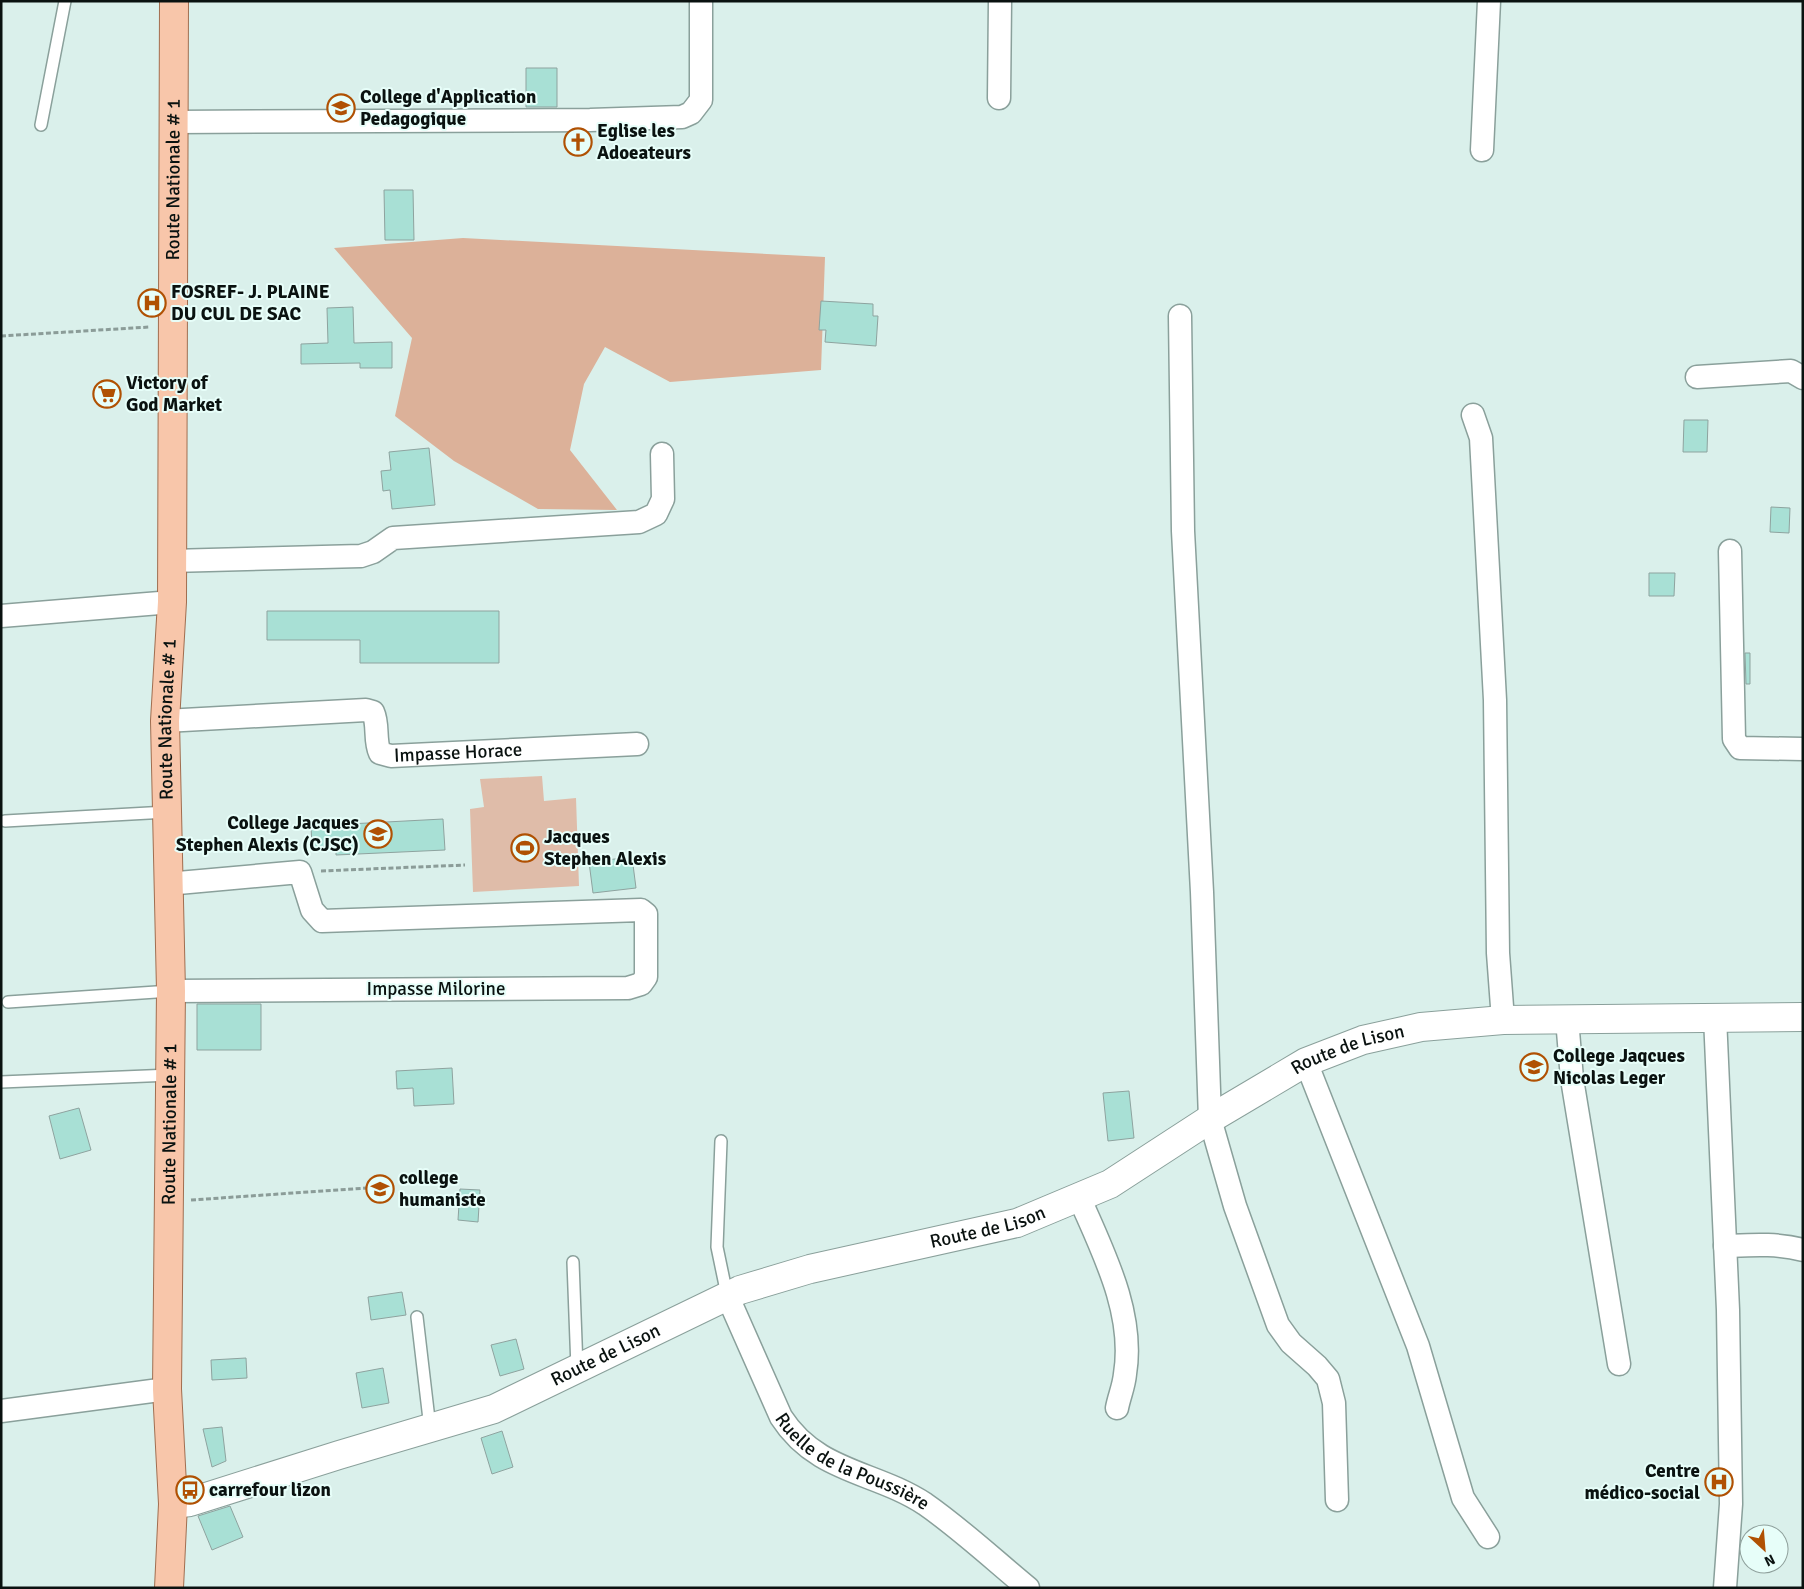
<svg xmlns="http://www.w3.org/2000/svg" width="1804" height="1589" viewBox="0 0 1804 1589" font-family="Signika,sans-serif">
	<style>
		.green { fill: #dfbca9 }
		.forest { fill: #dcb199 }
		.building { fill: #a8e0d5; stroke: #8ea39f }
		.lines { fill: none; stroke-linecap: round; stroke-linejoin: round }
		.lane-casing { stroke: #8aa09b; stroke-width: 14 }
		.street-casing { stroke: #8aa09b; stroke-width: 25 }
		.secondary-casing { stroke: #8aa09b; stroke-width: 30 }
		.primary-casing { stroke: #a16e50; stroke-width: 30 }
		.path { stroke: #8b9c98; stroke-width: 3; stroke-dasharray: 5 2.5; stroke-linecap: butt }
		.lane { stroke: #fff; stroke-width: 11 }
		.street { stroke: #fff; stroke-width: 22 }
		.secondary { stroke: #fff; stroke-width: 28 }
		.primary { stroke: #f8c6aa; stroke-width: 28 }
		.labels { text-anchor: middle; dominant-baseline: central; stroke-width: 4; stroke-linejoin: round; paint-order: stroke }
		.poi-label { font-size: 19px; font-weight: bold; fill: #0a1210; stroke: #e7fef9; text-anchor: start }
		.street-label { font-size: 19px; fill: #0a1210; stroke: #e7fef9 }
	</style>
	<rect width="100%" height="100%" fill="#daf0eb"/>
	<path class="green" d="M542 776 544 801 576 798 579 886 473 892 470 809 484 807 480 779Z"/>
	<path class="forest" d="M463 238 825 257 821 370 670 382 605 347 584 384 570 450 617 510 538 509 454 461 395 416 412 338 334 248Z"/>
	<path class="building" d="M526 68H557V107H526Z
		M384 190H413L414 240H385Z
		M821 301 873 304V316H878L876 346 825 342 826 330H819Z
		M353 307 354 343 392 342V368H360V363L301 364V344L328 343 327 308Z
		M1684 420H1708L1707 452H1683Z
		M429 448 435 505 392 509 390 490 383 491 381 471 391 470 389 452Z
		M1771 507 1790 508 1789 533 1770 532Z
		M1649 573H1675L1674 596H1649Z
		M267 611H499V663H360V640H267Z
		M1745 653H1750V684H1746Z
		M443 819 445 850 336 855V846L312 847 311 826Z
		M632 857 636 888 593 893 589 862Z
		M197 1004H261V1050H197Z
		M452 1068 454 1104 414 1106 413 1088 397 1089 396 1071Z
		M1129 1091 1134 1138 1108 1141 1103 1093Z
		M79 1108 91 1150 60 1159 49 1116Z
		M460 1189 480 1190 478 1222 458 1220Z
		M402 1292 406 1315 371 1320 368 1297Z
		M516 1339 524 1369 500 1376 491 1345Z
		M246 1358 247 1378 212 1380 211 1360Z
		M383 1368 389 1403 362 1408 356 1373Z
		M222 1427 226 1461 212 1467 203 1429Z
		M502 1431 513 1467 492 1474 481 1438Z
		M230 1506 243 1537 212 1550 198 1516Z"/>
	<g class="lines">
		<g class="lane-casing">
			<path id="lane" d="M41 125 65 1
				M5 821 167 812
				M8 1002 171 991
				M1 1082 171 1075
				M721 1141 717 1247 727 1295
				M573 1262 577 1368
				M417 1317 430 1428"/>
		</g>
		<g class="street-casing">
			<g id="street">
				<path d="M999 98 1000 1"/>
				<path d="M174 122 590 120 682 117 691 113 701 100V1"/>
				<path d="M1482 150 1489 1"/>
				<path d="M1180 316 1183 531 1202 892 1210 1119 1235 1206 1278 1325 1291 1343 1317 1366 1328 1379 1334 1403 1337 1500"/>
				<path d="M1697 377 1791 371 1803 378"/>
				<path d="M1473 415 1481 438 1495 700 1498 953 1503 1020"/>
				<path d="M1730 551 1734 739 1740 748 1803 749"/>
				<path d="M171 561 361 556 373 552 393 538 639 522 656 514 663 499 662 454"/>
				<path d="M1 616 172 602"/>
				<path id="s1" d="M165 721 366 710 373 712C379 725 374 740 380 753L391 756 637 744"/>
				<path d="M167 884 300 872 312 910 322 921 641 910 646 914V977L641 984 628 988 171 991"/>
				<path d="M1715 1017 1728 1310 1731 1504 1725 1588"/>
				<path d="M1567 1019 1572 1079 1619 1364"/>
				<path d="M1306 1062 1418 1346 1463 1498 1488 1537"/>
				<path d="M1079 1197C1103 1252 1135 1313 1125 1374 1124 1386 1119 1397 1117 1408"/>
				<path d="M1725 1246C1751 1245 1777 1243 1803 1250"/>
				<path id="s2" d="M727 1295 781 1417C817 1473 875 1471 925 1504 961 1529 994 1560 1028 1588"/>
				<path d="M1 1411 167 1389"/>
			</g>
		</g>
		<g class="secondary-casing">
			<g id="secondary">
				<path id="s3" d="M173 1504 190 1502 339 1455 494 1409 740 1290 810 1269 1017 1223 1110 1184 1210 1119 1306 1062 1363 1040 1421 1027 1503 1020 1803 1017"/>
			</g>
		</g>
		<g class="primary-casing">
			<g id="primary">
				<path id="s4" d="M169 1588 173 1504 167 1389 171 991 165 721 172 602 174 1"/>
			</g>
		</g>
		<path class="path" d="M1 336 150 327
			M321 871 465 865
			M191 1200 367 1188"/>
		<use href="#lane" class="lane"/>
		<use href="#street" class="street"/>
		<use href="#secondary" class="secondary"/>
		<use href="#primary" class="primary"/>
	</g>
	<defs>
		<g id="school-ring" transform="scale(1.4375)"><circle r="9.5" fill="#e7fef9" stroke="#b05103" stroke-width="1.5"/><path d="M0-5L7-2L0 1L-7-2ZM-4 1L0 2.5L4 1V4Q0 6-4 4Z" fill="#b05103"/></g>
		<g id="church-ring" transform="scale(1.4375)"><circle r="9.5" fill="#e7fef9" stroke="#b05103" stroke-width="1.5"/><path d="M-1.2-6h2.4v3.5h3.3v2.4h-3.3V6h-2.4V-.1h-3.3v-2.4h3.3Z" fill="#b05103"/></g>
		<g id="hospital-ring" transform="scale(1.4375)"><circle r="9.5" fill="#e7fef9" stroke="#b05103" stroke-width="1.5"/><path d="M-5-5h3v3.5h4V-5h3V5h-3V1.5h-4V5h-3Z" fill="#b05103"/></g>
		<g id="supermarket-ring" transform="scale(1.4375)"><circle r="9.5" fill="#e7fef9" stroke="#b05103" stroke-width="1.5"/><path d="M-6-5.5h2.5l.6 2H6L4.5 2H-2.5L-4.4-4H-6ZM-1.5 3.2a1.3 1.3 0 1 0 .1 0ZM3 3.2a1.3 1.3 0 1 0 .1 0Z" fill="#b05103"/></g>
		<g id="stadium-ring" transform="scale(1.4375)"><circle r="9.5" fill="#e7fef9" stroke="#b05103" stroke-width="1.5"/><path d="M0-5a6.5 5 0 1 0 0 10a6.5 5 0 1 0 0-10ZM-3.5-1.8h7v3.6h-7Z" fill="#b05103"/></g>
		<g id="bus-ring" transform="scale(1.4375)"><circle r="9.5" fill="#e7fef9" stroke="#b05103" stroke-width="1.5"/><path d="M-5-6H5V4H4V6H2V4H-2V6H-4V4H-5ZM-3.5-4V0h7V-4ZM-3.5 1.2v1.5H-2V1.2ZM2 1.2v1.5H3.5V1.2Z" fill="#b05103"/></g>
	</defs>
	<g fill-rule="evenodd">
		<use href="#school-ring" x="341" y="108"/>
		<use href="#church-ring" x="578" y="142"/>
		<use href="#hospital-ring" x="152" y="303"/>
		<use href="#supermarket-ring" x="107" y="394"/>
		<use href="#school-ring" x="378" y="834"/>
		<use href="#stadium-ring" x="525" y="848"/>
		<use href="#school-ring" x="1534" y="1067"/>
		<use href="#school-ring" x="380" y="1189"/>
		<use href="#hospital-ring" x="1719" y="1482"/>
		<use href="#bus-ring" x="190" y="1490"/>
	</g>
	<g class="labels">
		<g class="poi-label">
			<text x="360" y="97">College d'Application<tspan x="360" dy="22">Pedagogique</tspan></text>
			<text x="597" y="131">Eglise les<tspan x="597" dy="22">Adoeateurs</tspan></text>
			<text x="171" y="292">FOSREF- J. PLAINE<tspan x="171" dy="22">DU CUL DE SAC</tspan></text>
			<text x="126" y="383">Victory of<tspan x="126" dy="22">God Market</tspan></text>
			<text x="359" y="823" text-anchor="end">College Jacques<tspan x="359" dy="22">Stephen Alexis (CJSC)</tspan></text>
			<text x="544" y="837">Jacques<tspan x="544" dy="22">Stephen Alexis</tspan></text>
			<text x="1553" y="1056">College Jaqcues<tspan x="1553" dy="22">Nicolas Leger</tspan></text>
			<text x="399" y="1178">college<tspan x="399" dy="22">humaniste</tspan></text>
			<text x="1700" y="1471" text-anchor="end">Centre<tspan x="1700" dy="22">médico-social</tspan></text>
			<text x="209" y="1490">carrefour lizon</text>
		</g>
		<g class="street-label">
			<text stroke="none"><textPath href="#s4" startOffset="1409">Route Nationale # 1</textPath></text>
			<text stroke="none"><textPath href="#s4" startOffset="869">Route Nationale # 1</textPath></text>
			<text stroke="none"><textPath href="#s1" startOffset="329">Impasse Horace</textPath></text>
			<text x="436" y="989">Impasse Milorine</text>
			<text stroke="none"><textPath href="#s3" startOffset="1269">Route de Lison</textPath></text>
			<text stroke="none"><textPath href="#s4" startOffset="464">Route Nationale # 1</textPath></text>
			<text stroke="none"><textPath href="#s3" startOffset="864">Route de Lison</textPath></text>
			<text stroke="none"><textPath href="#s3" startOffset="459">Route de Lison</textPath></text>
			<text stroke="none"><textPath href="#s2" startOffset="219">Ruelle de la Poussière</textPath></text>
		</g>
	</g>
	<rect width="1804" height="1589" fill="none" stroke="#0a1210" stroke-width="5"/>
	<g transform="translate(1764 1549) rotate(154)"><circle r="24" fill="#e7fef9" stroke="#8fa09c"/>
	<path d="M0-4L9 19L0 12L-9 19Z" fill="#b05103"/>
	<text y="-8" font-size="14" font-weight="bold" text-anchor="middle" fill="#0a1210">N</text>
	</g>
</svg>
